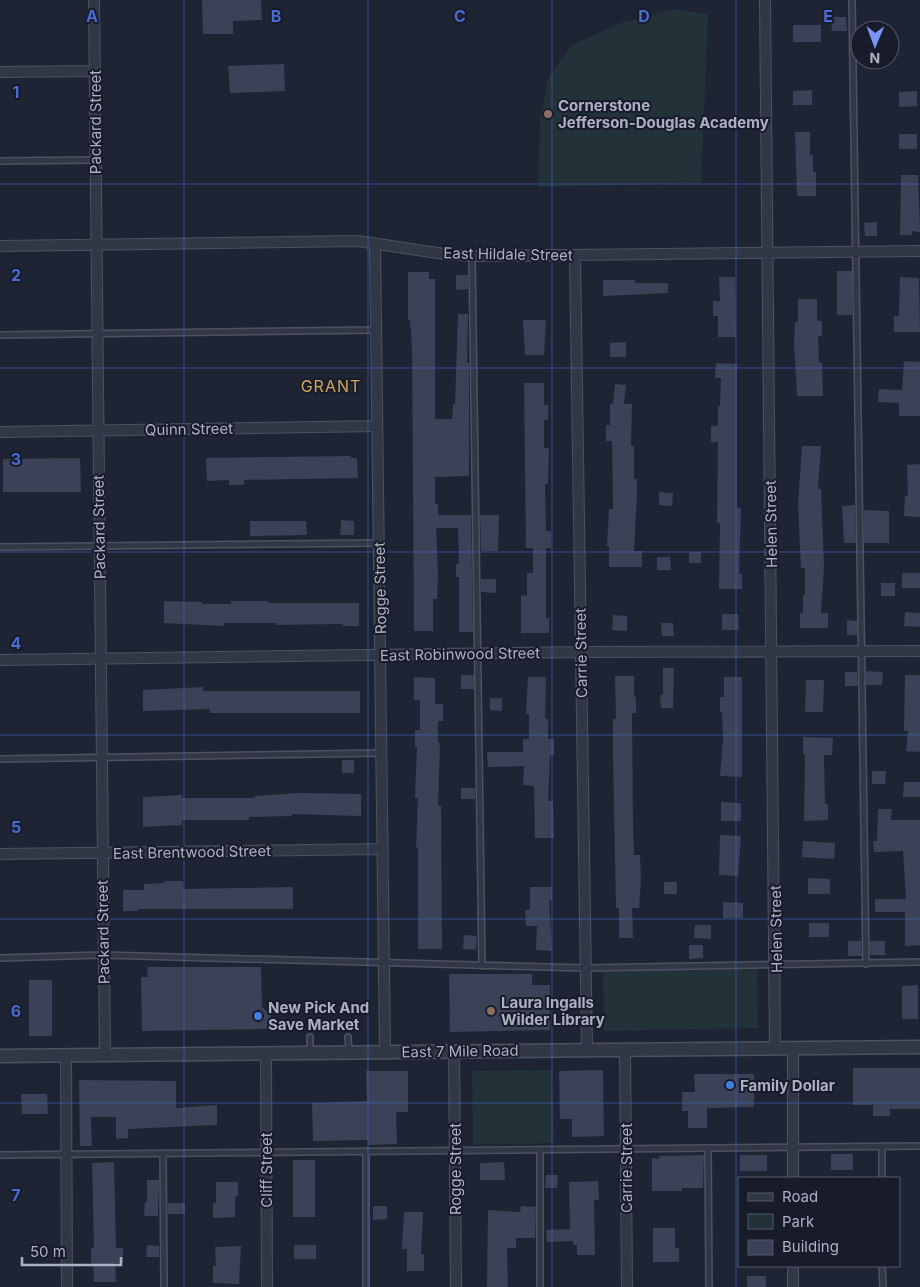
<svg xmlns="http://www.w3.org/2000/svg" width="920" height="1287" viewBox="0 0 920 1287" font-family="Inter,sans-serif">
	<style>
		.green { fill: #223238 }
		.building { fill: #3b4156 }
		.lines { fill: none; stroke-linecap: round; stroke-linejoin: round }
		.service-casing { stroke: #4d5161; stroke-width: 8 }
		.minor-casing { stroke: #4d5161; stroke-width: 12 }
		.tertiary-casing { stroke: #4d5161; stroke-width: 15 }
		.service { stroke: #323746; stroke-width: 5 }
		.minor { stroke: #323746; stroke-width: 10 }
		.tertiary { stroke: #323746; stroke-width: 12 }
		.grid { fill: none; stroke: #486bd2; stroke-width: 1; stroke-opacity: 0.55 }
		.education-dot { fill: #8d6e63; stroke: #181c2a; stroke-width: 2 }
		.shop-dot { fill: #3f7fe0; stroke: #181c2a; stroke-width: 2 }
		.labels { text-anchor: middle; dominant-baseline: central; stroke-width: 4; stroke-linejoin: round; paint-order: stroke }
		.poi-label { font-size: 15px; font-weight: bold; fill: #acb0c3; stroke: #181c2a; text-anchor: start }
		.street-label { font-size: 15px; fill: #acb0c3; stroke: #181c2a }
		.neighbourhood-label { font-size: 16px; letter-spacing: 1px; fill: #d2a658; stroke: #181c2a }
		.grid-label { font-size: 16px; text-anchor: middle; font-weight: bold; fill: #486bd2; stroke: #181c2a; stroke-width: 4; stroke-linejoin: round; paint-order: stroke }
	</style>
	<rect width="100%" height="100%" fill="#1f2435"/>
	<path class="green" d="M673 9 708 14 701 183 538 187 540 117 549 76 572 45 618 24Z
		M757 969 758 1028 604 1031 603 971Z
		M552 1070 554 1143 473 1145 472 1071Z"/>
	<path class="building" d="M202 0H261L262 20 233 21V34H203Z
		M831 17H846L847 31H832Z
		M793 25H821V42H793Z
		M284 64 285 91 230 93 228 66Z
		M812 90V105H793V91Z
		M917 91V106L899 107V92Z
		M795 132H810V155H813V172H816V196H797Z
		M899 134H917V149H899Z
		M901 175H918L920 232 912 231V235H900Z
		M877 222V236H865L864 223Z
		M837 271H852V315H837Z
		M408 272H429V279H435V419H452L453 404H455L458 314H468L467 363H469V476L435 477V504H438V515H471L473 632H459V577H456V564H459L458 528H436L438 573 437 599H433V631H414L412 346 410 320H408Z
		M456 275H468V289L456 290Z
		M719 277H735L736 337H718V316H713V301H720Z
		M900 277 919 278 920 332H894V316H899Z
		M603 280H635V283H668V293L603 296Z
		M798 299H817V321H822V336H818L819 363H822L823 396H797L794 342 795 322H798Z
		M523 320H546L544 355H525Z
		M626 342V357H610V343Z
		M904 361 920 362V416H899V403L878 402 879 389 902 390Z
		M716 363 737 364V508H741L739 574H742V589H719L720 523H717L718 442H711V426H718V406H720L721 378H715Z
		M524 383H544V405H548V420H544V448H549L548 484H545L546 531H551V548H546V618H549V633H521V595L527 596V573H533V548H526Z
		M615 384 626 385 624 404H632L631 446H634V479H637V494L634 551H642V567H609V546H607L609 509H613L612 441H606V425H610V404H613Z
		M802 446H821L818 489H821L824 568 821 613H828V628H800V613H803V595H805V568H801L798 505Z
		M351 456V458H357L358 478 244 480V485H229V480L207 481 206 458Z
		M80 458 81 492H3V459Z
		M920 464V517L904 516 905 496H908L907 465Z
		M659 492 673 493 672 506 659 505Z
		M855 505 856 543H844L842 506Z
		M864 510 889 511V543H864Z
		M480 515H499L498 551H481Z
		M341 520 354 521V535H340Z
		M250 521H306L307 535 250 536Z
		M689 552H701V563H689Z
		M657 557H670L671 570H657Z
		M902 573H920V588H902Z
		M481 579H496V593L481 592Z
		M881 583H895V596H881Z
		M164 601 202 602V604H231V601H268V603H359V626H343V624L276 625V623H224V626L164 623Z
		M905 612 920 613V627L904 626Z
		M722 614H738L739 630H722Z
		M613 615 627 616V631L612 630Z
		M847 620 857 621V635H847Z
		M661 623H673L674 636H662Z
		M663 668H674L673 708H661L660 695H663Z
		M866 671 883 672 882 685H866Z
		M845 672H857L858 686H845Z
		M461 675H474V689H461Z
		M905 675H920V752L906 751 908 731H904Z
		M615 676H634V697H636V713H632L633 824 634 855H640L641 880 639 908H632L633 938H619V908H616L613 755V719H616Z
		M414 677 435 678V704H443V721H438V743H440L438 806H441L442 949H418V848H416L418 798H415L417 747H415V730H420V700H414Z
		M528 677H546L545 719H548V739H554V755H550L548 801H553L554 838H535L534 786 523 785 524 766 488 767 487 752H523V739H529V714H526Z
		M724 677H742V777L720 776 723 740 722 712H720V697H724Z
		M806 680H824L823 712H805Z
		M203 687V691H360V713H210V709L143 711V690Z
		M490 698H502V711L490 710Z
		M803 737 833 738 832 755H824L825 804H828V820L804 821 805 754H803Z
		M342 760H354V773H342Z
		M872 771H886L885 784H872Z
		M904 782H920V797H903Z
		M461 788H475V799H461Z
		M299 793 361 794V816L292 814V816L249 817V820H182V825L143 827V797L182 795V798H255V796Z
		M721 802 741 803V821H721Z
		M878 809H892L891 820H920V945L905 946V912H875V899H906L903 851 874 852 873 841H877Z
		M720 835 741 836 738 876 719 875Z
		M803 841 835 843 834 859 802 857Z
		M808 878 830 879V894H808Z
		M164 881H183V889L293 887V909H138V911H123V890H144V884L164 883Z
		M664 882H677V894H664Z
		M530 887H552V900L549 901 552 951 536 950 537 926H526L525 910H530Z
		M723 902 743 903V918H723Z
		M809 923H829V937H809Z
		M695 925H711V939L694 938Z
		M464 935 477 936 476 950 463 949Z
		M848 941H861L862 956H848Z
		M870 941H885V955H870Z
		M689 945H703V958L689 959Z
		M147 967H261L262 1007 271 1014V1025L267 1029 142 1031 141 977H148Z
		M449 974H532V985H550V1030L450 1032Z
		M29 980H52V1036H29Z
		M918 985V1019H902V986Z
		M853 1068H920V1109H890V1116H873V1105H853Z
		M603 1070 604 1136 572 1137V1119H560L559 1071Z
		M366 1071H408V1112H396L397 1144 368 1145V1140L313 1141 312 1103 367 1101Z
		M694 1074H754V1107L707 1108V1128H688V1111H682V1092H695Z
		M79 1080 176 1081V1108L217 1105V1125L128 1129V1138L116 1139V1117H91L92 1146H80Z
		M21 1094H47L48 1114H22Z
		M831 1154H853V1170H831Z
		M704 1155 703 1188H682V1191H652V1158L659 1159V1156Z
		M740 1155H767V1171H740Z
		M293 1160H315V1217H293Z
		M114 1162 116 1248H123V1263H115L116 1282H94L93 1263 91 1264V1248H94L92 1163Z
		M504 1162 505 1180H480V1163Z
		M546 1175H558L557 1188H545Z
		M147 1180H159L158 1216H144L145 1202H147Z
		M598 1181 599 1200H594L595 1255H577V1245H573V1241L547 1242 546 1230 570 1229 569 1182Z
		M216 1182H238V1196L235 1197V1217L213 1218V1203H216Z
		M168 1203H185V1214H168Z
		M373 1206H387V1219L373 1220Z
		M521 1206 536 1207 535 1238H516V1248H507L508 1287H487L488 1210 520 1212Z
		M404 1212H423L421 1254H424V1271H407V1249H402Z
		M653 1228H675V1248H679V1262H653Z
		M147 1245 159 1246V1257H146Z
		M294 1245H316V1259H294Z
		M241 1246 239 1284 213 1283V1266H216L215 1247Z
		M747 1276H766V1287H747Z"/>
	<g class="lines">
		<g class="service-casing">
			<path id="service" d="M852 0 866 964
				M0 161 95 160
				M472 256 482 966
				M0 335 376 330
				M0 547 379 543
				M0 759 381 753
				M0 958 103 955 585 968 920 962
				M310 1037V1052
				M348 1037 349 1051
				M882 1146V1178
				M708 1148 709 1287
				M540 1150V1287
				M366 1152V1287
				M163 1154 164 1287
				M0 1155 920 1146
				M882 1266 883 1287"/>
		</g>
		<g class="minor-casing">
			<path id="minor" d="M94 0 105 1055
				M765 0 775 1049
				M0 72 95 71
				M375 244 385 1052
				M0 246 358 241 444 254 476 256 920 251
				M575 255 587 1050
				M0 432 377 426
				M0 660 581 652 920 651
				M0 854 383 849
				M625 1050 627 1287
				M454 1051 456 1287
				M266 1053 267 1287
				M66 1055 67 1287
				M793 1178V1049
				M793 1287V1266"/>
		</g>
		<g class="tertiary-casing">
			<path id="tertiary" d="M0 1056 920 1047"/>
		</g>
		<use href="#service" class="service"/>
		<use href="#minor" class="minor"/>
		<use href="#tertiary" class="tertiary"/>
	</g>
	<path class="grid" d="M184 0V1287M368 0V1287M552 0V1287M736 0V1287M0 184H920M0 368H920M0 552H920M0 735H920M0 919H920M0 1103H920"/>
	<g class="education-dot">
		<circle cx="548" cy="114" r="5"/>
		<circle cx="491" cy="1011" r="5"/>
	</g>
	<g class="shop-dot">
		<circle cx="258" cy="1016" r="5"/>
		<circle cx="730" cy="1085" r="5"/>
	</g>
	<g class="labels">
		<g class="poi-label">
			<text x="558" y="105">Cornerstone<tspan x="558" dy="17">Jefferson-Douglas Academy</tspan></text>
			<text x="501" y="1002">Laura Ingalls<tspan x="501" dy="17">Wilder Library</tspan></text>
			<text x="268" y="1007">New Pick And<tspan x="268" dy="17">Save Market</tspan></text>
			<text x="740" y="1085">Family Dollar</text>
		</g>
		<g class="street-label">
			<text transform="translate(95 122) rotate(-90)">Packard Street</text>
			<text transform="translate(508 254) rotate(1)">East Hildale Street</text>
			<text transform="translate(189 429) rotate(-1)">Quinn Street</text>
			<text transform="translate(771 524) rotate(-91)">Helen Street</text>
			<text transform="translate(99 527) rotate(-91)">Packard Street</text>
			<text transform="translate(380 588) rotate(-91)">Rogge Street</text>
			<text transform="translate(581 653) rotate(-91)">Carrie Street</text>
			<text transform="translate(460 654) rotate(-1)">East Robinwood Street</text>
			<text transform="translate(192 852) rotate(-1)">East Brentwood Street</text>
			<text transform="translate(776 929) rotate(-91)">Helen Street</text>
			<text transform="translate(103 932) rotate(-91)">Packard Street</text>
			<text transform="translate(460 1051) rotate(-1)">East 7 Mile Road</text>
			<text transform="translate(626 1168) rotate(-90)">Carrie Street</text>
			<text transform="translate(455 1169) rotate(-90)">Rogge Street</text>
			<text transform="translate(266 1170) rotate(-90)">Cliff Street</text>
		</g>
		<g class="neighbourhood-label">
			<text x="331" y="386">GRANT</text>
		</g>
	</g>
	<g class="grid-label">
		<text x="92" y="22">A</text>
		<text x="276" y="22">B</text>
		<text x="460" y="22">C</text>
		<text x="644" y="22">D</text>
		<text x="828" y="22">E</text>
		<text x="16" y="98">1</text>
		<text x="16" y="281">2</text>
		<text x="16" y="465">3</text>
		<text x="16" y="649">4</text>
		<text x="16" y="833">5</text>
		<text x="16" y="1017">6</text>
		<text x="16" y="1201">7</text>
	</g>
	<rect x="738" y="1177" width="162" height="90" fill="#181c2a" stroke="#535767"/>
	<rect x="748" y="1193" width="25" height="8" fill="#323746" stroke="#535767"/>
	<text x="782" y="1202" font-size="15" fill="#acb0c3">Road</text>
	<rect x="748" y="1214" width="25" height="15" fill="#223238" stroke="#535767"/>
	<text x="782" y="1227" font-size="15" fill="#acb0c3">Park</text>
	<rect x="748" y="1240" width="25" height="15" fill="#3b4156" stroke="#535767"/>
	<text x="782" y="1252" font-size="15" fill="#acb0c3">Building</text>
	<g transform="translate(875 45) rotate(181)"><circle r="24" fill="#181c2a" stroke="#535767"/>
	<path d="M0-4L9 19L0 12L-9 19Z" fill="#7d94f7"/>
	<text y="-8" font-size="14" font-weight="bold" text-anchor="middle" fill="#acb0c3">N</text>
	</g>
	<path d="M22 1257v8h99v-8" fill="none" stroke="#acb0c3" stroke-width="2.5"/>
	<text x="30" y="1257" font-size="15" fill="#acb0c3" stroke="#181c2a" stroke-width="4" paint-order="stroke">50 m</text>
</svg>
